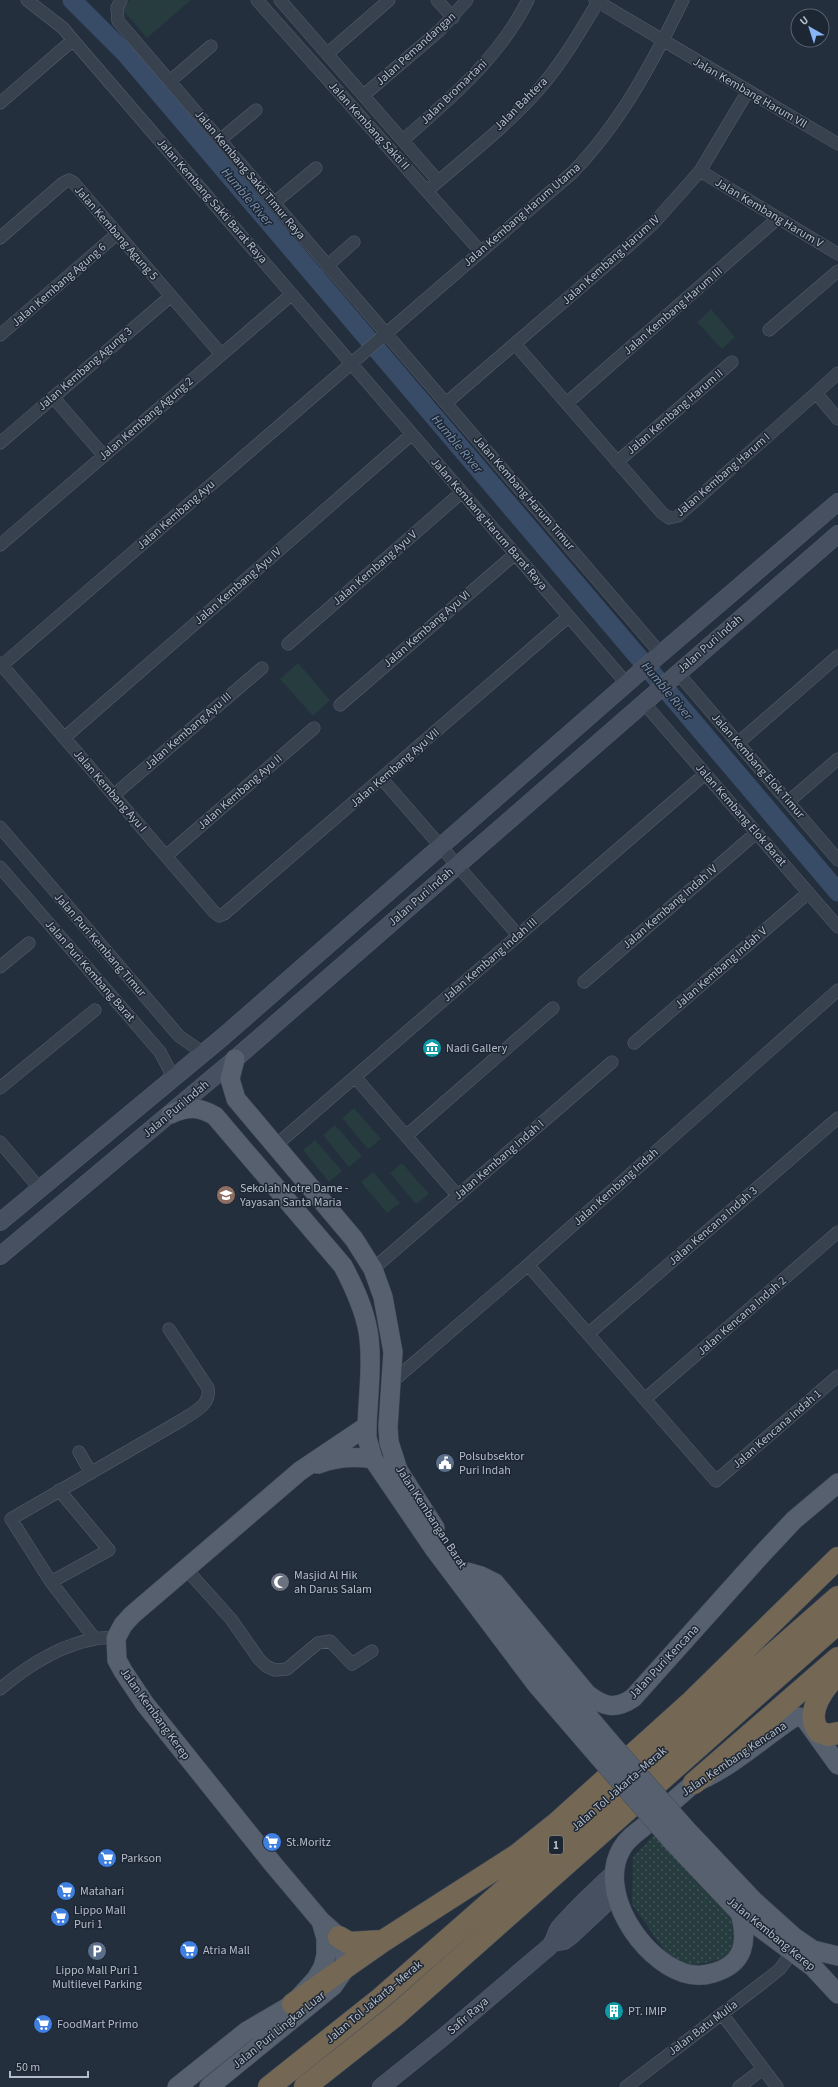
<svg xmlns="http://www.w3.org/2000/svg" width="838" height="2087" viewBox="0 0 838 2087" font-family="'Source Sans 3',sans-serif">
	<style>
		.park { fill: url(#park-dots) }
		.garden { fill: #263c3f }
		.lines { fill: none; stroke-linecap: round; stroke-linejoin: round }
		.river { stroke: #394c67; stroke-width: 19 }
		.street-casing { stroke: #565f6c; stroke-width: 13 }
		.secondary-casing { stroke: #565f6c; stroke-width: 18 }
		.primary-casing { stroke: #414a57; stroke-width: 20 }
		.highway-casing { stroke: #434c59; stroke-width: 23 }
		.street { stroke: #38414e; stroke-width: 12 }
		.secondary { stroke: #465061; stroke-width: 17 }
		.primary { stroke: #56606e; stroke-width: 19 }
		.highway { stroke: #746855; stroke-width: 22 }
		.primary-bridge-casing { stroke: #414a57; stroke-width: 20; stroke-linecap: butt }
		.primary-bridge { stroke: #56606e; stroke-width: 19 }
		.labels { text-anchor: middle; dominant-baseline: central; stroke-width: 3; stroke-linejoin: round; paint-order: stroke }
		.shield { fill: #1d2633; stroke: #878f9c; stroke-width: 1 }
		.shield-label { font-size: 11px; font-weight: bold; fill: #b4bcc9 }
		.street-label { font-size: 12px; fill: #b4bcc9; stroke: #1d2633 }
		.poi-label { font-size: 12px; fill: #b4bcc9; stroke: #1d2633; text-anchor: start }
		.water-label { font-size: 13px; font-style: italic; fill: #7c92b1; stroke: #1d2633 }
	</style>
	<defs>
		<pattern id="park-dots" width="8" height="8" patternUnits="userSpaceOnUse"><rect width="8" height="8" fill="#263c3f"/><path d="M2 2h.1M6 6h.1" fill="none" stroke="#435659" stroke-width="1.8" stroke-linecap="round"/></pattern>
	</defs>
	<rect width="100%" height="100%" fill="#242f3e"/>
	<path class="park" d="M654 1835 742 1928 727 1958 686 1967 671 1960 632 1904 633 1857Z"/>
	<path class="garden" d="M130 0H191L147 38 121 8Z
		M711 309 735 337 722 349 697 322Z
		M298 663 330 700 313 716 280 679Z
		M354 1108 381 1139 368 1149 342 1118Z
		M335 1125 362 1156 349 1167 323 1135Z
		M315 1140 342 1171 329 1182 303 1150Z
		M402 1163 429 1194 416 1204 390 1173Z
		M373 1172 400 1203 387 1213 361 1182Z"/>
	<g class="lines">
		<path class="river" d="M72 0 126 54 838 892"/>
		<g class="street-casing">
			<path id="street" d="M27 0 63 28 73 40 627 684
				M121 0 117 8 118 21 661 654
				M257 0 481 252
				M280 0 438 181
				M437 0 453 18
				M595 0 838 144
				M327 54 389 0
				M170 81 211 46
				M364 95 440 30 467 0
				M0 103 73 40
				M220 140 256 110
				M403 140C450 99 499 58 528 0
				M700 171 838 254
				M427 191C465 158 507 126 540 88 563 62 580 31 598 2
				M274 203 316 168
				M0 238 63 183 69 180 73 182 221 354
				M327 266 354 242
				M769 330 838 271
				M0 335 117 234
				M515 344 662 513 669 518 678 516 816 393 838 419
				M816 393 838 373
				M53 397 104 456
				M446 403 625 249 653 224 700 171 748 91
				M567 403 778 218
				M0 443 171 296
				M617 462 732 362
				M0 545 292 294
				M288 644 462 492
				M0 663 214 912 219 916 224 914 568 617
				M0 667 572 173C620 124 653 62 683 0
				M677 672 838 860
				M643 702 838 927
				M340 705 515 554
				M64 738 412 434
				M738 743 838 656
				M382 779 518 935
				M114 795 262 668
				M788 802 838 759
				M0 827 179 1036 199 1050H208
				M166 856 314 728
				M0 867 160 1052 170 1071V1081
				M0 967 29 943
				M584 982 756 833
				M634 1043 808 893
				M355 1077 458 1196
				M0 1088 95 1010
				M406 1136 553 1008
				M0 1142 40 1189
				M275 1146 705 774
				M528 1265 716 1481 838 1376
				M373 1269 612 1062
				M588 1334 838 1118
				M393 1381 528 1265 838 990
				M645 1399 838 1232
				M79 1452 91 1473
				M187 1570 231 1619 259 1659 266 1666 275 1670 287 1669 318 1643 330 1641 352 1664 372 1651
				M51 1582 109 1550 59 1490
				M95 1639 51 1582 11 1519 182 1420C194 1412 211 1405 208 1388L169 1329
				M0 1689C26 1667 60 1645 95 1639 101 1637 109 1638 116 1638
				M722 2014 777 2087
				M626 2087 761 1984 780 1969 792 1952
				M739 2087 763 2069"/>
		</g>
		<g class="secondary-casing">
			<path id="secondary" d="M0 1222 224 1036 657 657 838 502
				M0 1256 235 1059 838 534
				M553 1943 564 1941 572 1935 617 1893
				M381 2087 441 2039 549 1947C555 1942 555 1934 559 1928 576 1908 596 1890 615 1872"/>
		</g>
		<g class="primary-casing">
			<path id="primary" d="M235 1059 230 1079 236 1099 354 1239 373 1269 383 1297 393 1352 388 1427 389 1442 398 1470 435 1528
				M171 1114C188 1106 200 1107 215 1116L343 1266C354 1287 364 1308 368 1331 373 1360 368 1397 367 1426V1438L373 1459 435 1550 536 1684 598 1756
				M318 1464C337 1457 354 1456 373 1459
				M466 1572 609 1741
				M467 1572 481 1576 495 1583 587 1694C604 1707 615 1710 633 1698L763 1553 794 1520 838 1483
				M686 1829 754 1901 794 1937 813 1950 838 1956
				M671 1840 740 1913 813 1967 838 1994
				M740 1913C748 1941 745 1964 713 1973 703 1976 694 1976 684 1973 641 1959 596 1891 622 1848 627 1839 637 1832 646 1825 662 1811 678 1797 694 1783 731 1768 760 1740 793 1718L799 1717 805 1719 838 1765
				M177 2087 247 2031 293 2004 316 1979 323 1967 326 1955V1938L321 1921
				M209 2087 333 1986 345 1969V1954L339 1937 321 1921 273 1864 145 1704 123 1671 117 1660 116 1638 123 1625 132 1615 300 1471 367 1426"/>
		</g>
		<g class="highway-casing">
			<path id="highway" d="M838 1674C824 1687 804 1713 819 1732L828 1735 838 1733
				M694 1783 838 1658
				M339 1937 349 1943 382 1941
				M293 2004 383 1941 517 1855 558 1822 690 1703 838 1558
				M269 2087 381 1998 838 1597
				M305 2087 396 2015 838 1623"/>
		</g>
		<use href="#street" class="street"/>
		<use href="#secondary" class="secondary"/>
		<use href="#primary" class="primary"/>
		<use href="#highway" class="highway"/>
		<g class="primary-bridge-casing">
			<path id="primary-bridge" d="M609 1741 686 1829
				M598 1756 671 1840"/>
		</g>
		<use href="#primary-bridge" class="primary-bridge"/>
	</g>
	<defs>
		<g id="museum-disc" transform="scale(1)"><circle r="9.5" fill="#0f9aa8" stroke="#1d2633"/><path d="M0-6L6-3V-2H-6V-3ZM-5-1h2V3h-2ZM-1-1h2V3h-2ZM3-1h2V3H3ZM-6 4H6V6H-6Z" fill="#fff"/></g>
		<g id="school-disc" transform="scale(1)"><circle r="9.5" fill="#8d6e63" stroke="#1d2633"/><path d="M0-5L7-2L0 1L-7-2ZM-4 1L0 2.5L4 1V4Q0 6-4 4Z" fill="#fff"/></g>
		<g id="civic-disc" transform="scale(1)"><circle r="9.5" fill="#5c6f8a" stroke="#1d2633"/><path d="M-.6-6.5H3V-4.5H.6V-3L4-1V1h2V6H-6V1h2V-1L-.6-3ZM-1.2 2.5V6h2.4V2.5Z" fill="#fff"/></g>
		<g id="mosque-disc" transform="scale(1)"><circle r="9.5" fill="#6b7280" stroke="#1d2633"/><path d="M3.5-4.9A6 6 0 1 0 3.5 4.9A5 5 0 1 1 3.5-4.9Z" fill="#fff"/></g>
		<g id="supermarket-disc" transform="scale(1)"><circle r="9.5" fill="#3f7fe0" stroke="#1d2633"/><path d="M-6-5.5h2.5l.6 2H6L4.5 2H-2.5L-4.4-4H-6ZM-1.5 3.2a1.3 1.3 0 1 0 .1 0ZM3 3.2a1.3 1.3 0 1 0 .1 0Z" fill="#fff"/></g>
		<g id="parking-disc" transform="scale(1)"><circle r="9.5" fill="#5c6f8a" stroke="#1d2633"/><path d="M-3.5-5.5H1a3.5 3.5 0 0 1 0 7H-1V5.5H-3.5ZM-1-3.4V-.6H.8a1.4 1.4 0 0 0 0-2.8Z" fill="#fff"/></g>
		<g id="building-disc" transform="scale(1)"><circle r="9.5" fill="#0f9aa8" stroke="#1d2633"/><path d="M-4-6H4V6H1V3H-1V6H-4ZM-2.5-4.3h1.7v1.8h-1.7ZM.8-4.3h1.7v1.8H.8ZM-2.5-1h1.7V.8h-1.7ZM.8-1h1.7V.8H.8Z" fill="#fff"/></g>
	</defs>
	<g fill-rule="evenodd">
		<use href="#museum-disc" x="432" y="1048"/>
		<use href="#school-disc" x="226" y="1195"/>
		<use href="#civic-disc" x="445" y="1463"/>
		<use href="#mosque-disc" x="280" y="1582"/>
		<use href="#supermarket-disc" x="272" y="1842"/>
		<use href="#supermarket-disc" x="107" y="1858"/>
		<use href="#supermarket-disc" x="66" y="1891"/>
		<use href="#supermarket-disc" x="60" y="1917"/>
		<use href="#supermarket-disc" x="189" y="1950"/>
		<use href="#parking-disc" x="97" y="1951"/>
		<use href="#building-disc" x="614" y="2011"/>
		<use href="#supermarket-disc" x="43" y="2024"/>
	</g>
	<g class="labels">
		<rect class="shield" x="549" y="1836" width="14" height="18" rx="3"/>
		<g class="shield-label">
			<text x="556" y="1845">1</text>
		</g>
		<g class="street-label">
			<text transform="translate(416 49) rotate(-42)">Jalan Pemandangan</text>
			<text transform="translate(454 92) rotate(-44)">Jalan Bromartani</text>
			<text transform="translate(750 93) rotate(30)">Jalan Kembang Harum VII</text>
			<text transform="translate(521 104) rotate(-45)">Jalan Bahtera</text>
			<text transform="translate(369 126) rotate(48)">Jalan Kembang Sakti II</text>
			<text transform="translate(250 175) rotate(50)">Jalan Kembang Sakti Timur Raya</text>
			<text transform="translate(212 201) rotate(49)">Jalan Kembang Sakti Barat Raya</text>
			<text transform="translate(769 213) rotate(31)">Jalan Kembang Harum V</text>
			<text transform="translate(522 215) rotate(-41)">Jalan Kembang Harum Utama</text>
			<text transform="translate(116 233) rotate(49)">Jalan Kembang Agung 5</text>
			<text transform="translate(611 260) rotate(-42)">Jalan Kembang Harum IV</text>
			<text transform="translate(59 285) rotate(-41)">Jalan Kembang Agung 6</text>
			<text transform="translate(673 311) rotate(-41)">Jalan Kembang Harum III</text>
			<text transform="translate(85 369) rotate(-41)">Jalan Kembang Agung 3</text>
			<text transform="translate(675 412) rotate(-41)">Jalan Kembang Harum II</text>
			<text transform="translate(146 419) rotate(-41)">Jalan Kembang Agung 2</text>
			<text transform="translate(723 475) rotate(-41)">Jalan Kembang Harum I</text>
			<text transform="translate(524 493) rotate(49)">Jalan Kembang Harum Timur</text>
			<text transform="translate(176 515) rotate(-41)">Jalan Kembang Ayu</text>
			<text transform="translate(489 524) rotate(49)">Jalan Kembang Harum Barat Raya</text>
			<text transform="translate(375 568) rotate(-41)">Jalan Kembang Ayu V</text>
			<text transform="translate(238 586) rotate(-41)">Jalan Kembang Ayu IV</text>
			<text transform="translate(427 629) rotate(-41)">Jalan Kembang Ayu VI</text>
			<text transform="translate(710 644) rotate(-41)">Jalan Puri Indah</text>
			<text transform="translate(188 731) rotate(-41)">Jalan Kembang Ayu III</text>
			<text transform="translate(758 766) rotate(49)">Jalan Kembang Elok Timur</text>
			<text transform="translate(395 768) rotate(-41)">Jalan Kembang Ayu VII</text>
			<text transform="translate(110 791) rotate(49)">Jalan Kembang Ayu I</text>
			<text transform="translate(240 792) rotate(-41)">Jalan Kembang Ayu II</text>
			<text transform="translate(741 815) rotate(49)">Jalan Kembang Elok Barat</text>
			<text transform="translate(421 897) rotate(-41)">Jalan Puri Indah</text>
			<text transform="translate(670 907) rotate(-41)">Jalan Kembang Indah IV</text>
			<text transform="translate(100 945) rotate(49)">Jalan Puri Kembang Timur</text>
			<text transform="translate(490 960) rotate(-41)">Jalan Kembang Indah III</text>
			<text transform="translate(721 968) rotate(-41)">Jalan Kembang Indah V</text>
			<text transform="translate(90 971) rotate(49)">Jalan Puri Kembang Barat</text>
			<text transform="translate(176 1109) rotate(-40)">Jalan Puri Indah</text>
			<text transform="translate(499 1160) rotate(-41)">Jalan Kembang Indah I</text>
			<text transform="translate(616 1187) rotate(-42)">Jalan Kembang Indah</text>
			<text transform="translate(713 1226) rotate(-41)">Jalan Kencana Indah 3</text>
			<text transform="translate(742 1316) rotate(-41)">Jalan Kencana Indah 2</text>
			<text transform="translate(777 1429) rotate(-41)">Jalan Kencana Indah 1</text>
			<text transform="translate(431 1517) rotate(57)">Jalan Kembangan Barat</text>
			<text transform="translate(664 1662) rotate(-47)">Jalan Puri Kencana</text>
			<text transform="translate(155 1714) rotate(54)">Jalan Kembang Kerep</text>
			<text transform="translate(734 1759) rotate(-34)">Jalan Kembang Kencana</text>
			<text transform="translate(619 1789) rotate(-41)">Jalan Tol Jakarta–Merak</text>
			<text transform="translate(771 1934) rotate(39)">Jalan Kembang Kerep</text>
			<text transform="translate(374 2002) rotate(-40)">Jalan Tol Jakarta–Merak</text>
			<text transform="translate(468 2016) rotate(-41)">Safir Raya</text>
			<text transform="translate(703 2028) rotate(-37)">Jalan Batu Mulia</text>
			<text transform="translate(279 2030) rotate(-39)">Jalan Puri Lingkar Luar</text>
		</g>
		<g class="poi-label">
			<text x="446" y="1048">Nadi Gallery</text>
			<text x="240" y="1188">Sekolah Notre Dame -<tspan x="240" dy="14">Yayasan Santa Maria</tspan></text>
			<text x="459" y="1456">Polsubsektor<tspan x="459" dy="14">Puri Indah</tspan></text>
			<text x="294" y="1575">Masjid Al Hik<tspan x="294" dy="14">ah Darus Salam</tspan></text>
			<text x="286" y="1842">St.Moritz</text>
			<text x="121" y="1858">Parkson</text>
			<text x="80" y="1891">Matahari</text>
			<text x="74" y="1910">Lippo Mall<tspan x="74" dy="14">Puri 1</tspan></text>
			<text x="203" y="1950">Atria Mall</text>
			<text x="97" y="1970" text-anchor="middle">Lippo Mall Puri 1<tspan x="97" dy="14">Multilevel Parking</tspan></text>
			<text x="628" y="2011">PT. IMIP</text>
			<text x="57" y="2024">FoodMart Primo</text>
		</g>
		<g class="water-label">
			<text transform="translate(247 197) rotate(50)">Humble River</text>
			<text transform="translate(457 444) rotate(50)">Humble River</text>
			<text transform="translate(667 691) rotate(50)">Humble River</text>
		</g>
	</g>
	<g transform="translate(810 28) rotate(321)"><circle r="19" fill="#1d2633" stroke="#59626f"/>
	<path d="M0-3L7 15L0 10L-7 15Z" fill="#8ab4f8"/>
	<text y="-6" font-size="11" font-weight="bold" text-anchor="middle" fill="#b4bcc9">U</text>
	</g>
	<path d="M10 2071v6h78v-6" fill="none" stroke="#b4bcc9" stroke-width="2"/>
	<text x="16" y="2071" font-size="12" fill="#b4bcc9" stroke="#1d2633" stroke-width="3" paint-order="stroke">50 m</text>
</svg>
